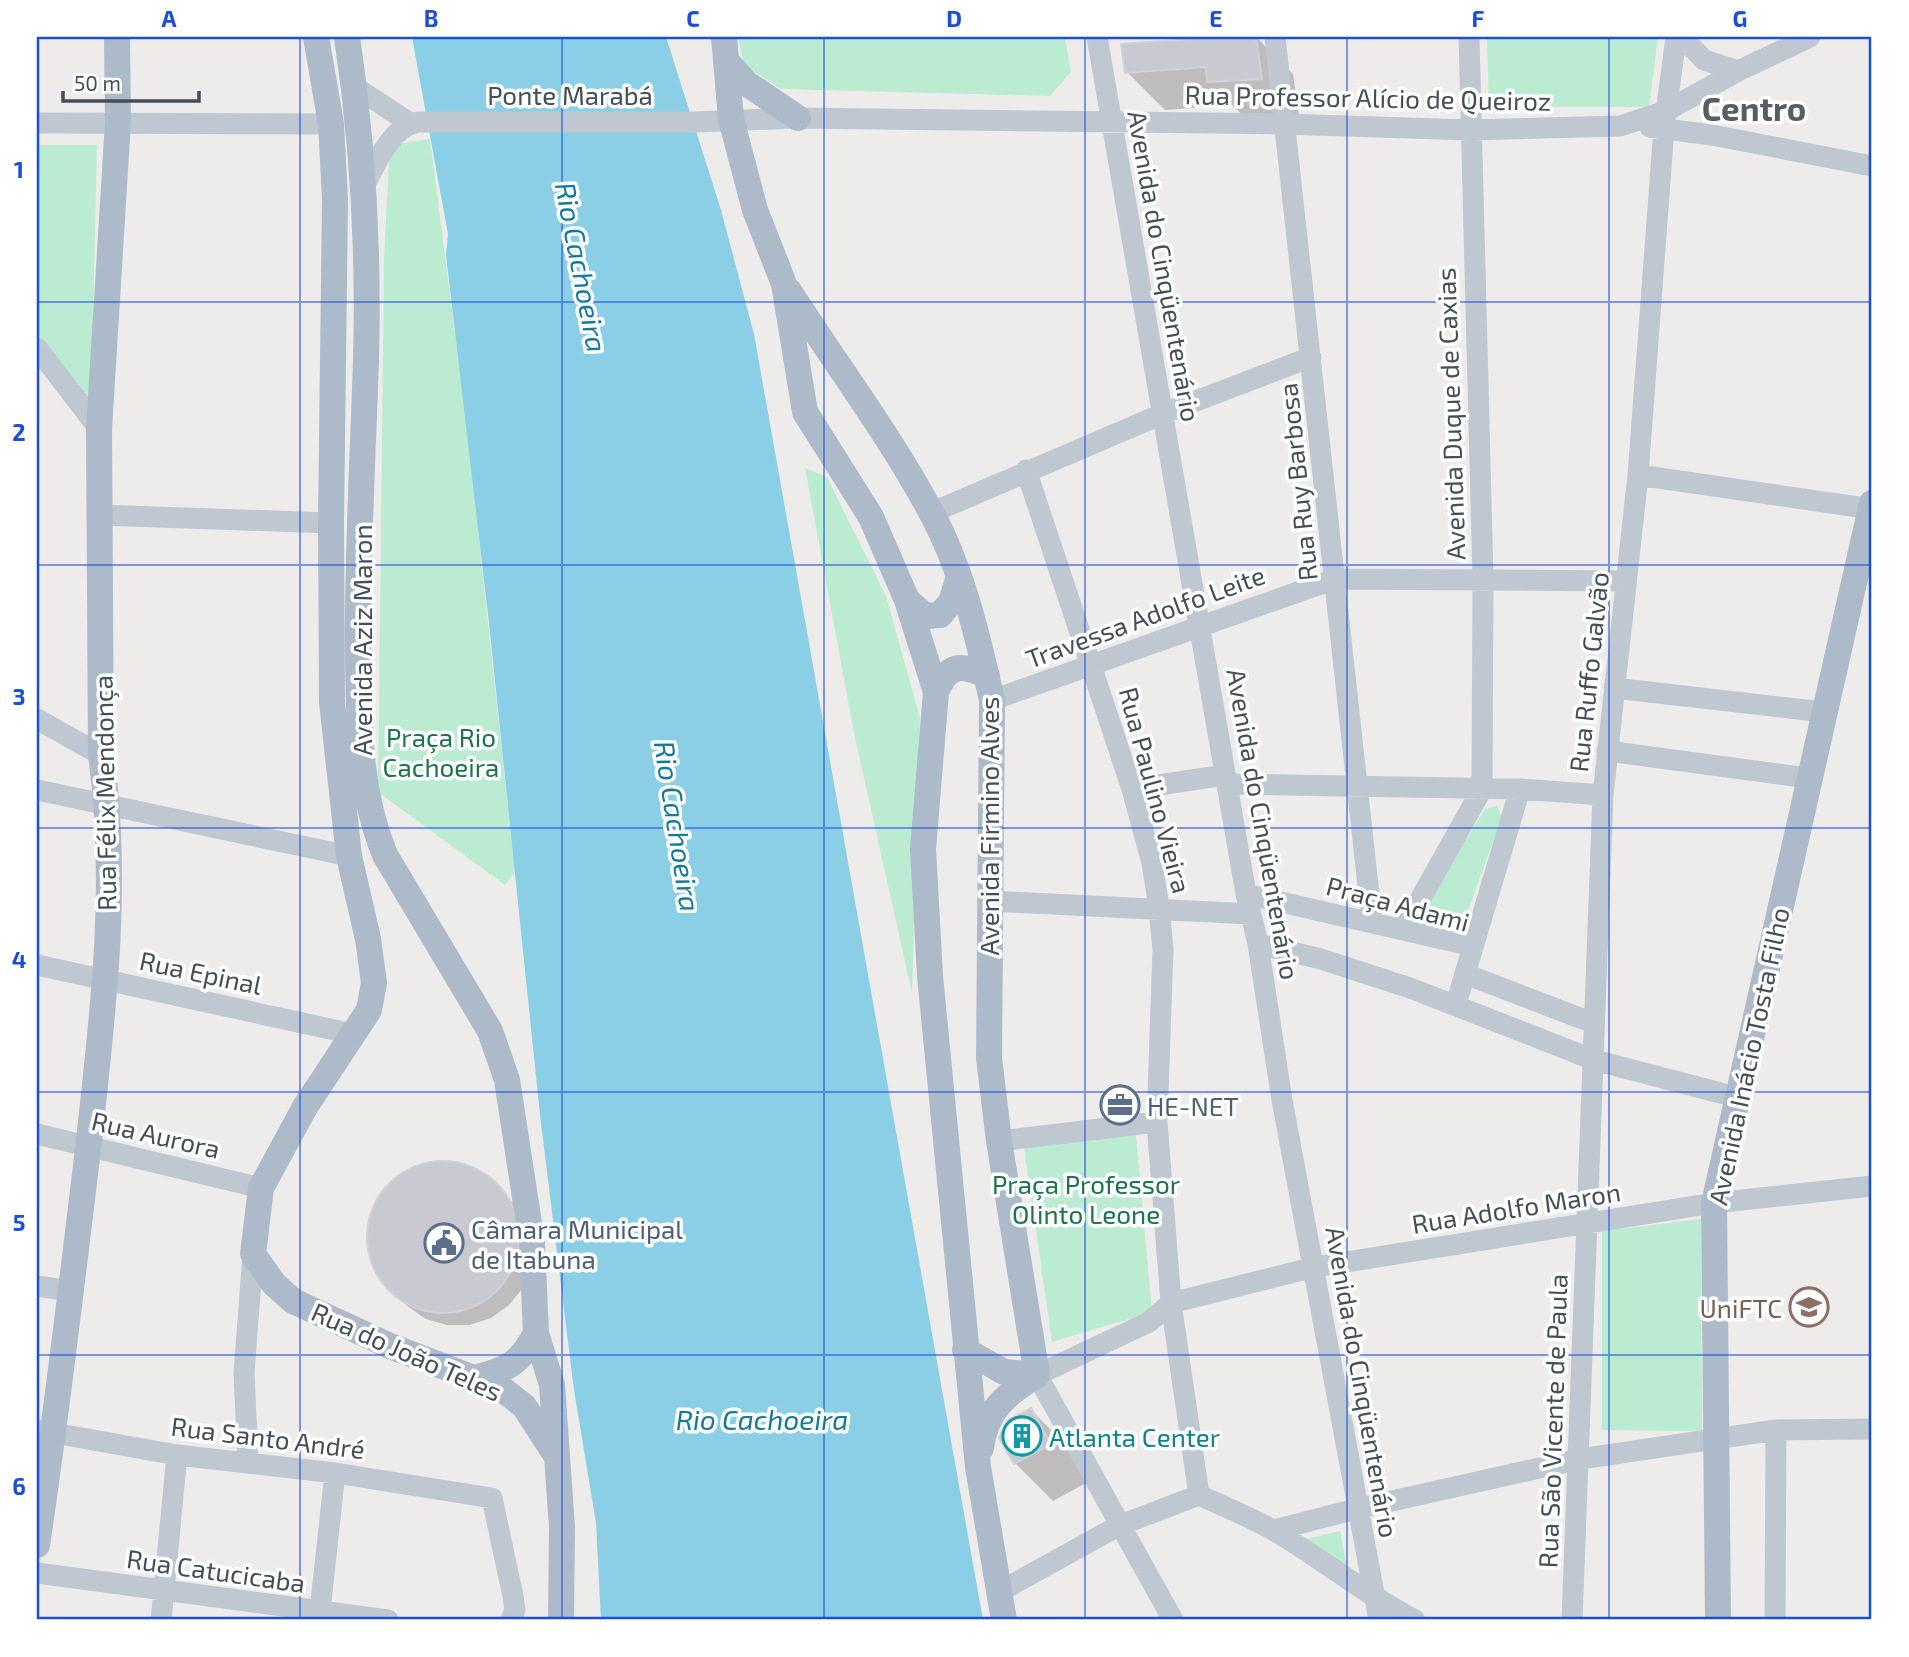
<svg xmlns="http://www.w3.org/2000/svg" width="1909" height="1657" viewBox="0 0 1909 1657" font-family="'Exo 2',sans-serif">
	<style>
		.green { fill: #bbebd0 }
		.water { fill: #8acfe6 }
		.shadow { fill: #0003 }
		.building { fill: #c9cad1; stroke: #d0d2d7; stroke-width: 2 }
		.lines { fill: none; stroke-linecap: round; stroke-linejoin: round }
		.minor { stroke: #bfc7d1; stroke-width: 21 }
		.major { stroke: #acbaca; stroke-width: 26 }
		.grid { fill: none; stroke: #1d4ed8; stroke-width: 2; stroke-opacity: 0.55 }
		.labels { text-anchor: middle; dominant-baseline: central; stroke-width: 7; stroke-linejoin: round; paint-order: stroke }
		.street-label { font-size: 26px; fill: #454e58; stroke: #fff }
		.park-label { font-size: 26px; fill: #1b744b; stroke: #fff }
		.service-label { font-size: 26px; fill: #4e5e75; stroke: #fff; text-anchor: start }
		.education-label { font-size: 26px; fill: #785e54; stroke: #fff; text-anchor: end }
		.culture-label { font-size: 26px; fill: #0d838f; stroke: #fff; text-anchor: start }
		.water-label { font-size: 28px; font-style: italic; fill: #137a9c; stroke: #fff }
		.district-label { font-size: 33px; font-weight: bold; fill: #595c60; stroke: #fff }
		.neatline { fill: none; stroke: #1d4ed8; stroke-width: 2.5 }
		.grid-label { font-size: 23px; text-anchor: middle; font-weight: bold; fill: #1d4ed8 }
	</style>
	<rect width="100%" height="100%" fill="#eeeceb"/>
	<path class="green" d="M738 37H1065L1071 72 1050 96 781 89 744 65Z
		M1487 37H1658L1649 107H1489Z
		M430 139 467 427 515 872 505 885 378 792 384 259 390 145Z
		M37 145H97L91 404 37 333Z
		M805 468 827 477 886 596 920 718 912 993 854 733Z
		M1497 806 1502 817 1462 927 1420 914 1485 809Z
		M1136 1135 1152 1312 1052 1342 1024 1147Z
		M1701 1219 1702 1431 1602 1430V1231Z
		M1340 1531 1348 1572 1301 1540Z"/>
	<path class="water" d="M412 37H666L721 210 754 334 983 1620H601L596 1523 574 1390 540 1115 489 623 446 255 448 234Z"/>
	<path class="shadow" d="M1256 37 1293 74 1299 116 1247 119 1232 105 1165 110 1127 72 1123 45Z
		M444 1162 466 1165 486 1175 521 1211 523 1288 509 1305 491 1318 469 1325H447L426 1319 407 1306 379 1276 371 1255 369 1233 374 1211 385 1191 402 1175 422 1166Z
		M1031 1410 1069 1448 1088 1482 1053 1501 1015 1463Z"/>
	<path class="building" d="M1217 37H1256L1262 79 1207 82 1206 67 1125 73 1121 44Z
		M367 1237a76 76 0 1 1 152 0a76 76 0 1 1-152 0Z
		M1031 1408 1051 1444 1014 1464 999 1438 1007 1421Z"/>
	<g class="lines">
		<path class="minor" d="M1097 37 1246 894 1258 944 1282 1100 1379 1620
			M1275 37 1372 922
			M1682 37 1704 60 1738 71
			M355 87 410 123
			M37 123 331 124
			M1650 127 1712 135 1872 166
			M365 185C376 163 391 127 418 122H695L798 118 1284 124 1470 130 1620 126 1666 111 1738 71 1810 37
			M37 348 99 429
			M1026 470 1132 789 1152 863 1159 907 1163 950 1157 1122 1171 1303 1199 1495
			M1638 475 1872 509
			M931 513 1162 414 1311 357
			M100 515 331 523
			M1614 688 1824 712
			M992 700 1335 579 1626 581
			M37 719 101 755
			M1607 751 1808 778
			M1227 784 1520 789 1603 795
			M1132 789 1225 775
			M37 790 349 856
			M1246 894 1473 946
			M990 901 1251 914
			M1403 930 1482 789 1483 578 1469 37
			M1258 944 1321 959 1413 989 1594 1060 1736 1097
			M37 965 353 1034
			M1465 974 1593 1023
			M1456 1004 1520 789
			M37 1134 261 1188
			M999 1141 1157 1122
			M37 1286 71 1291
			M37 1430 177 1455 335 1473 492 1498 513 1596 515 1610 511 1620
			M248 1461 244 1373 253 1254
			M1274 1530 1356 1509 1580 1459 1776 1430 1872 1429
			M37 1573 388 1620
			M999 1592 1118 1526 1199 1495C1225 1507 1253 1518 1278 1533 1325 1561 1366 1595 1415 1620
			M161 1620 177 1455
			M319 1620 335 1473
			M1173 1620 1037 1375 1149 1322 1171 1303 1315 1267 1714 1203 1872 1186
			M1572 1620 1603 795 1638 475 1664 128 1676 37
			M1775 1620 1776 1430"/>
		<path class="major" d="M316 37 331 124 335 199 331 523 332 702 349 856 368 939 374 983 369 1010 305 1107 261 1188 253 1254 274 1284 293 1301 390 1346 502 1389 524 1406 557 1457
			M347 37C363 144 369 251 366 360 363 457 357 554 358 652 359 722 358 789 385 855L490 1031 507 1080 532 1243 536 1333 552 1385 562 1527 561 1620
			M724 37 731 119 755 210 784 284 805 412 871 517 907 600 936 692 923 849 930 976 978 1467 1004 1620
			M728 63 746 83 798 118
			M789 291C836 364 890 436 931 512 962 569 978 637 992 700L989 1058 999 1141 1037 1375
			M907 600 925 616 940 615 951 602 959 576
			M936 692C948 664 961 663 987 676
			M965 1350 1004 1372 1037 1375
			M475 1378C508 1369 520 1364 536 1333
			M981 1448C986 1410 1006 1394 1037 1375
			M37 1545C57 1411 73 1276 89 1140 103 1013 119 883 101 755L99 429 118 122 117 37
			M1718 1620 1714 1203 1872 503"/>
	</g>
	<path class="grid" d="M300 37V1620M562 37V1620M824 37V1620M1085 37V1620M1347 37V1620M1609 37V1620M37 302H1872M37 565H1872M37 828H1872M37 1092H1872M37 1355H1872"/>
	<defs>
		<g id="office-ring" transform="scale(2.0125)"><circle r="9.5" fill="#fff" stroke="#5c6f8a" stroke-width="1.5"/><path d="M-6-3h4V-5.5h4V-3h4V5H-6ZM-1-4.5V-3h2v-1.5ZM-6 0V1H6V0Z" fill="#5c6f8a"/></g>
		<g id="civic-ring" transform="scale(2.0125)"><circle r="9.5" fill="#fff" stroke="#5c6f8a" stroke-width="1.5"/><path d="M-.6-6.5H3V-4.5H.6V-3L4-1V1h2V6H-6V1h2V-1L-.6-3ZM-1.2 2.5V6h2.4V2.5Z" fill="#5c6f8a"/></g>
		<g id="university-ring" transform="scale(2.0125)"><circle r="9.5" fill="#fff" stroke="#8d6e63" stroke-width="1.5"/><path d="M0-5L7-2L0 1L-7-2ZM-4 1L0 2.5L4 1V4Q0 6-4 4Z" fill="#8d6e63"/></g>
		<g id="building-ring" transform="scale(2.0125)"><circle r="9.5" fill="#fff" stroke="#0f9aa8" stroke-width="1.5"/><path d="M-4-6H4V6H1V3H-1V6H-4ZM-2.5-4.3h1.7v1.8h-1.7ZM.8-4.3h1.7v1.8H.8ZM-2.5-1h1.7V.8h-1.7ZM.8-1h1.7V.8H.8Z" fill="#0f9aa8"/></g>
	</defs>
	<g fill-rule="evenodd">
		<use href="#office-ring" x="1120" y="1105"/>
		<use href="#civic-ring" x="444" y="1243"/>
		<use href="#university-ring" x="1809" y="1307"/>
		<use href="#building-ring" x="1022" y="1436"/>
	</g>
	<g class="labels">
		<g class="street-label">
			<text x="570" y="94">Ponte Marabá</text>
			<text transform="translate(1368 97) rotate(1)">Rua Professor Alício de Queiroz</text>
			<text transform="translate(1165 266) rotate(80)">Avenida do Cinqüentenário</text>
			<text transform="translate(1450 414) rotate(-92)">Avenida Duque de Caxias</text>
			<text transform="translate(1297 482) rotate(-96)">Rua Ruy Barbosa</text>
			<text transform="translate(1145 616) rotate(-20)">Travessa Adolfo Leite</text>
			<text transform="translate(361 640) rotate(-90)">Avenida Aziz Maron</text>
			<text transform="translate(1588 672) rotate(-84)">Rua Ruffo Galvão</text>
			<text transform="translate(1156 790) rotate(75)">Rua Paulino Vieira</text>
			<text transform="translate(104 793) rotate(-91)">Rua Félix Mendonça</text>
			<text transform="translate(1264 824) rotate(80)">Avenida do Cinqüentenário</text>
			<text transform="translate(988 826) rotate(-90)">Avenida Firmino Alves</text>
			<text transform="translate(1398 903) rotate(15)">Praça Adami</text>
			<text transform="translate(201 972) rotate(12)">Rua Epinal</text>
			<text transform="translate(1748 1056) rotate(-78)">Avenida Inácio Tosta Filho</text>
			<text transform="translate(156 1134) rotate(13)">Rua Aurora</text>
			<text transform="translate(1516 1207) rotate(-9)">Rua Adolfo Maron</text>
			<text transform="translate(407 1351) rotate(24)">Rua do João Teles</text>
			<text transform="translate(1363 1382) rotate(80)">Avenida do Cinqüentenário</text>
			<text transform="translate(1552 1421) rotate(-88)">Rua São Vicente de Paula</text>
			<text transform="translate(268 1437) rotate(7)">Rua Santo André</text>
			<text transform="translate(216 1570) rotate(8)">Rua Catucicaba</text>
		</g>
		<g class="park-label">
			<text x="441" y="736">Praça Rio<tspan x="441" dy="30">Cachoeira</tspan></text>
			<text x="1086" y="1183">Praça Professor<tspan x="1086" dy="30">Olinto Leone</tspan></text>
		</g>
		<g class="service-label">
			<text x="1147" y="1105">HE-NET</text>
			<text x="471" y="1228">Câmara Municipal<tspan x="471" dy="30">de Itabuna</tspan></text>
		</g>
		<g class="education-label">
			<text x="1782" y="1307">UniFTC</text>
		</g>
		<g class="culture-label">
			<text x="1049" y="1436">Atlanta Center</text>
		</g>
		<g class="water-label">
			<text transform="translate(582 267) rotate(79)">Rio Cachoeira</text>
			<text transform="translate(678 826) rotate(81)">Rio Cachoeira</text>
			<text x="762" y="1419">Rio Cachoeira</text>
		</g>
		<g class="district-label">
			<text x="1754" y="108">Centro</text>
		</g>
	</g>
	<rect width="1909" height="1657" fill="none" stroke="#ffffff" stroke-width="77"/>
	<path d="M63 91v10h136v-10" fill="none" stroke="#454e58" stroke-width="3.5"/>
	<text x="74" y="91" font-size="21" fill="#454e58" stroke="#ffffff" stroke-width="5" paint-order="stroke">50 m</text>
	<rect x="38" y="38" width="1832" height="1580" class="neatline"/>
	<g class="grid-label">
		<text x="169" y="27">A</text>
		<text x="431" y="27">B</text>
		<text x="693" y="27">C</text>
		<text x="954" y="27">D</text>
		<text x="1216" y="27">E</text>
		<text x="1478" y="27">F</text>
		<text x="1740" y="27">G</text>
		<text x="19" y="178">1</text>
		<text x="19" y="441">2</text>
		<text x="19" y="705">3</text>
		<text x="19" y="968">4</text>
		<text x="19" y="1231">5</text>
		<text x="19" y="1495">6</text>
	</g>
</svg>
